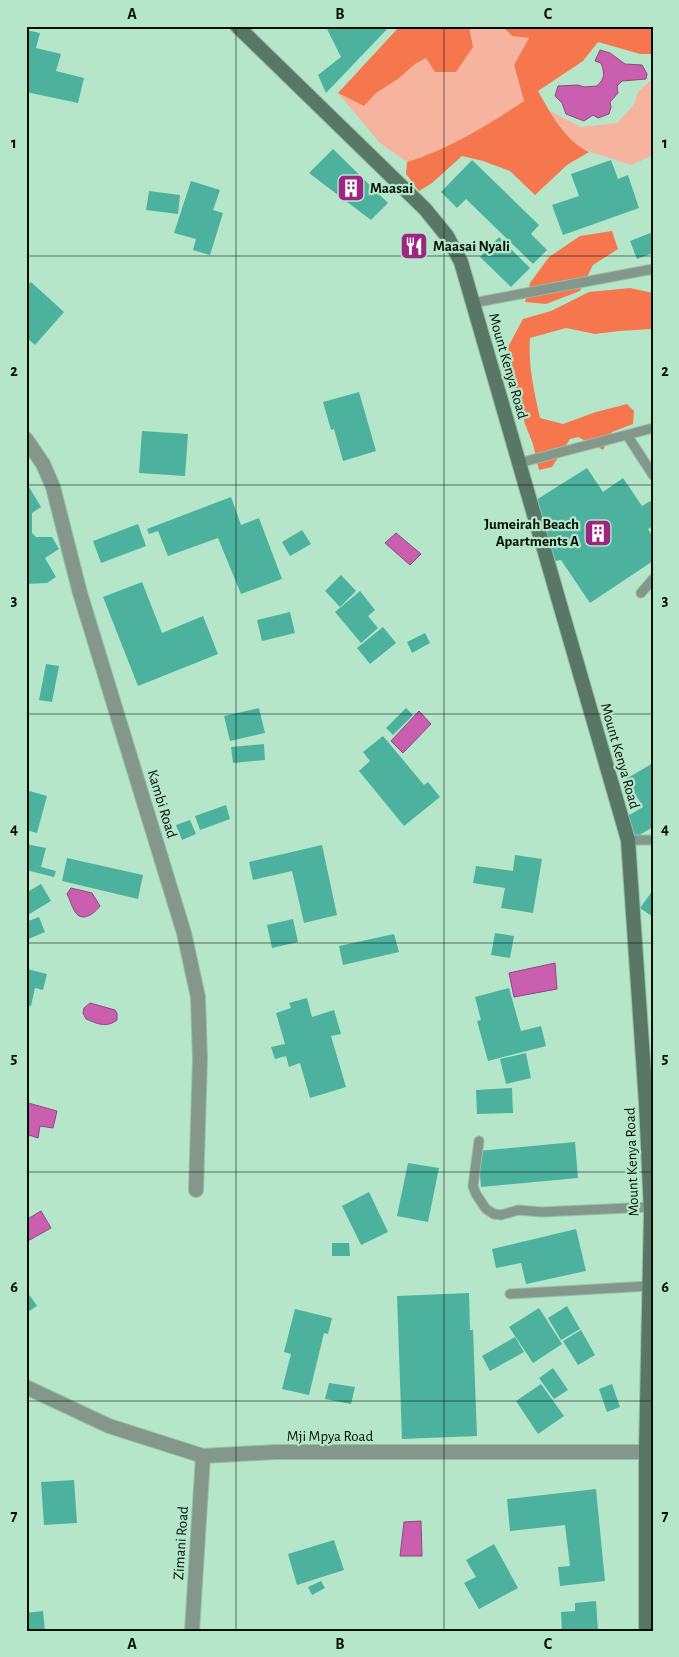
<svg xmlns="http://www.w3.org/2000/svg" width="679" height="1657" viewBox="0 0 679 1657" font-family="'Alegreya Sans',sans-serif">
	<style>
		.green { fill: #f6b49e }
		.forest { fill: #f6764d }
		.water { fill: #cb5faf; stroke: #8e477d }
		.building { fill: #4cb29e }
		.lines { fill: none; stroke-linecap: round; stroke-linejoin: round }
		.service-casing { stroke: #95bfa6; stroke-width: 11 }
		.minor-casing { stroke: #95bfa6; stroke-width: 16 }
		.secondary-casing { stroke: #95bfa6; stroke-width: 16 }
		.service { stroke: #83978a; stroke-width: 9 }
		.minor { stroke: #83978a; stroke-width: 14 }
		.secondary { stroke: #597765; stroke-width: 14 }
		.grid { fill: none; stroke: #011007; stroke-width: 1; stroke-opacity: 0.55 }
		.labels { text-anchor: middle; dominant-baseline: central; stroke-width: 4.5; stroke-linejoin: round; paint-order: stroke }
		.poi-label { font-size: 15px; font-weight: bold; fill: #011007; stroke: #b5e6c9; text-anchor: start }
		.street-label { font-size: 15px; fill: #011007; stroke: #b5e6c9 }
		.neatline { fill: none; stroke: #011007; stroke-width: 2 }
		.grid-label { font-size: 16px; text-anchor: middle; font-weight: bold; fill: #011007 }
	</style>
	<rect width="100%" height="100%" fill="#b5e6c9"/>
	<path class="green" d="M469 26H502L512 36 529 38 514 65 524 101C488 125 449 149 407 162L380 143 338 93 364 106 376 93 398 79 415 64 426 58 473 47Z
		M653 78V154L647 158 631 165 579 148 563 130 550 111 581 127 617 123 634 105 638 92Z"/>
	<path class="forest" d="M400 26H469L473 47 456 72H435L426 58 415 64 398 79 376 93 364 106 338 93Z
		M502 26H653V54H640L598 42 583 61 538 91C549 111 567 143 589 152L567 165 535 195 510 171 483 161 462 156 432 183 419 191 406 174 407 162C449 149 488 125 524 101L514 65 529 38 512 36Z
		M612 231 618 249 593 265 580 291 546 304 525 302 530 283 549 257 580 236Z
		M630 288 653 293V328L651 329 619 331 595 334 566 328 530 338C528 366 534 391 540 418L563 424 596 412 627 404 634 411 633 424 612 432 603 450 578 437 570 439 552 467 539 470 533 444 525 424 516 391 508 347 523 319 551 311 589 292Z"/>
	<path class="water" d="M600 50 610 53 625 64 642 65 647 74 646 79 622 81 617 86 618 93 610 102 611 107 609 114 598 118 593 115 584 121 566 114 562 103 555 96 558 86 578 85 584 87 597 86C605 78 605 74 601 63L595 61Z
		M396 533 421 554 410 565 385 543Z
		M419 711 431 724 403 753 391 741Z
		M71 888 92 893 100 906C94 914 81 924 74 910 71 905 70 899 67 894Z
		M555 963 557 989 514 997 509 973Z
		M90 1003 115 1010 117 1013V1020C106 1028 98 1024 86 1019L83 1013 84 1008Z
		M28 1103 57 1111 53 1128 40 1126 38 1138 26 1134V1110Z
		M41 1211 51 1228 26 1242V1220Z
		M421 1521 422 1556H400L404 1522Z"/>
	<path class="building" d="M327 26H390L326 93 318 75 341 57 326 27Z
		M26 30 40 33 36 48 61 54 56 71 84 78 78 103 26 92Z
		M333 149 388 203 371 220 309 173Z
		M472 160 539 225 531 234 547 250 533 264 466 199 457 208 441 192Z
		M611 160 618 179 628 175 639 208 563 235 552 205 579 196 571 174Z
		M191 181 220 190 213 210 223 213 210 255 193 250 196 239 174 233Z
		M149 191 180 195 178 214 146 210Z
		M653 232V253L637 259 630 241Z
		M499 237 530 268 511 287 480 257Z
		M31 282 64 312 35 345 26 337V287Z
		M359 392 376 451 343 461 334 429 331 430 323 402Z
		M142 431 188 434 185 476 139 473Z
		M587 468 603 492 623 478 642 506 650 501 653 505V526L648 529 653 537V561L590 603 561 560 555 561 536 500Z
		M26 482 41 507 32 513V533L36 537H52L59 549 45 558 56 577 47 583 26 584Z
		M231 497 241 525 259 518 282 579 241 594 218 538 168 556 158 531 149 534 147 529Z
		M138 524 146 546 101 563 93 541Z
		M302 530 311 544 290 556 282 542Z
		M341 575 356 591 340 607 325 591Z
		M142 582 162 633 203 616 218 654 138 686 103 597Z
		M360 591 375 610 368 616 378 628 361 643 335 612Z
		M290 612 295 633 262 641 257 620Z
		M383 627 396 643 370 664 357 648Z
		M425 633 430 643 412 653 407 642Z
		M46 664 59 666 52 702 39 700Z
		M259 708 265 733 230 741 224 716Z
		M406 708 413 715 393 735 386 728Z
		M383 736 424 785 428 782 440 797 404 826 359 771 370 761 363 752Z
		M264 744 265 760 233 763 231 747Z
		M653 763V827L636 837 624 818 643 807 626 779Z
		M26 790 47 796 37 833 26 830Z
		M226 805 230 819 200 830 195 816Z
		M190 820 196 834 182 840 176 825Z
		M26 844 46 848 41 867 56 871 54 877 26 870Z
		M322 845 337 915 304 923 292 871 253 880 249 862Z
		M515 855 542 859 533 913 501 908 505 888 473 883 476 866 513 871Z
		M67 858 143 875 138 899 62 881Z
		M41 884 51 901 26 916V887L29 891Z
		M653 890V917L640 908Z
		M39 917 45 932 26 940V922Z
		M293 919 298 942 272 948 267 925Z
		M495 933 514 936 510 958 491 955Z
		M394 934 399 952 343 965 339 946Z
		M27 969 47 974 43 990 35 988 31 1006 26 1005Z
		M509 988 521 1031 541 1026 546 1046 488 1061 477 1021 481 1020 475 997Z
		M307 998 312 1017 334 1010 341 1034 331 1036 346 1087 310 1098 300 1063 289 1067 286 1056 275 1059 271 1047 285 1044 276 1013 291 1008 289 1003Z
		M526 1053 531 1078 506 1084 500 1059Z
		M512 1088 513 1113 477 1114 476 1090Z
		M575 1142 578 1178 481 1187 478 1151Z
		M408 1163 439 1168 428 1222 397 1216Z
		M369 1192 388 1232 361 1245 342 1206Z
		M576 1229 586 1271 526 1284 521 1263 496 1268 492 1249Z
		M332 1243H349L350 1256H332Z
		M26 1290 37 1306 26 1313Z
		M469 1293 470 1330H473L477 1436 402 1439 397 1296Z
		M567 1306 580 1329 561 1340 548 1318Z
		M539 1308 562 1344 533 1363 509 1327Z
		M295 1309 332 1318 328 1334 324 1333 309 1395 282 1389 291 1354 284 1352Z
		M581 1330 595 1355 578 1365 563 1341Z
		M515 1337 524 1352 490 1371 482 1356Z
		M553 1368 568 1390 554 1399 539 1378Z
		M329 1383 355 1387 351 1404 325 1399Z
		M541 1384 564 1416 538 1434 516 1401Z
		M612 1384 620 1407 607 1412 599 1389Z
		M74 1480 77 1523 44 1525 41 1482Z
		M596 1489 605 1581 560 1586 558 1567 570 1566 565 1525 510 1531 507 1499Z
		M334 1540 344 1570 297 1585 288 1554Z
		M494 1544 518 1588 479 1609 464 1583 476 1577 466 1560Z
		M321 1581 325 1588 312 1595 308 1587Z
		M596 1601 598 1631H562L561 1612 575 1611V1603Z
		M43 1611 45 1631H26V1613Z"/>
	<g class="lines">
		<g class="service-casing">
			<path id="service" d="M473 303 653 269
				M627 435 653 475
				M519 463 653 428
				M641 593 653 579
				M628 840H653
				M479 1141 473 1186 476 1194 486 1209 494 1214 501 1215 518 1210 542 1212 650 1207
				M510 1294 649 1286"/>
		</g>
		<g class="minor-casing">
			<path id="minor" d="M26 439 43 464 53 487 80 593 184 933 198 997 200 1058 196 1190
				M26 1387 109 1426 203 1456 276 1452H646
				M192 1631 203 1456"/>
		</g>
		<g class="secondary-casing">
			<path id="secondary" d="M237 26 425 209 447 236 461 262 628 840 646 1103 651 1213 646 1452V1631"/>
		</g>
		<use href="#service" class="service"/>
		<use href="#minor" class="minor"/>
		<use href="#secondary" class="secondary"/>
	</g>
	<path class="grid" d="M236 26V1631M444 26V1631M26 256H653M26 485H653M26 714H653M26 943H653M26 1172H653M26 1401H653"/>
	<defs>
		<g id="building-square" transform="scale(1.4375)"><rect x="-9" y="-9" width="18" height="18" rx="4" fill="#9c2782" stroke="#b5e6c9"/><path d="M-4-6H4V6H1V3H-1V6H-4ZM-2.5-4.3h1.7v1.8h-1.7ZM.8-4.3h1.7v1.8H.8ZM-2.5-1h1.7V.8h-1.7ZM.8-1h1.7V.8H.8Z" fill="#fff"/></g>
		<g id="restaurant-square" transform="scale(1.4375)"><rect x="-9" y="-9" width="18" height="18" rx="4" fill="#9c2782" stroke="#b5e6c9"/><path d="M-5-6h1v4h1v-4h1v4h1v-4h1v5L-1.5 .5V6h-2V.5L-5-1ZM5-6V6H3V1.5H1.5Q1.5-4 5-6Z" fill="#fff"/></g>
	</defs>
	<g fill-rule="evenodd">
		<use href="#building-square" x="351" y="188"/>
		<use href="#restaurant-square" x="414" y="246"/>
		<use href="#building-square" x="598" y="533"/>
	</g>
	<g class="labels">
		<g class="poi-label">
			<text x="370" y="188">Maasai</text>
			<text x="433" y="246">Maasai Nyali</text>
			<text x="579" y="524" text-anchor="end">Jumeirah Beach<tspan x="579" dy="17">Apartments A</tspan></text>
		</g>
		<g class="street-label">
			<text transform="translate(508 366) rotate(74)">Mount Kenya Road</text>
			<text transform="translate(620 756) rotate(74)">Mount Kenya Road</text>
			<text transform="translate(162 804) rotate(73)">Kambi Road</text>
			<text transform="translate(632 1162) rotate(-92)">Mount Kenya Road</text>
			<text x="330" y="1436">Mji Mpya Road</text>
			<text transform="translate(181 1543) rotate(-86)">Zimani Road</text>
		</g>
	</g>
	<rect width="679" height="1657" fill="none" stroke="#b5e6c9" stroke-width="55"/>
	<rect x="28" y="28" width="624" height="1602" class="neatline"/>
	<g class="grid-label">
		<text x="132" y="19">A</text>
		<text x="340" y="19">B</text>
		<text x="548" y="19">C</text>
		<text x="14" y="148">1</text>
		<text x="665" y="148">1</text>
		<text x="14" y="376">2</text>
		<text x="665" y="376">2</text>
		<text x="14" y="605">3</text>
		<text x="665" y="605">3</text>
		<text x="14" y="834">4</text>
		<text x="665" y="834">4</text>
		<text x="14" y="1063">5</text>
		<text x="665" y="1063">5</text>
		<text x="14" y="1292">6</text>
		<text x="665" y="1292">6</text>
		<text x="14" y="1521">7</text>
		<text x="665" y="1521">7</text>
		<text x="132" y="1649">A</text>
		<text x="340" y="1649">B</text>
		<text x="548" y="1649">C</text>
	</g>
</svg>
